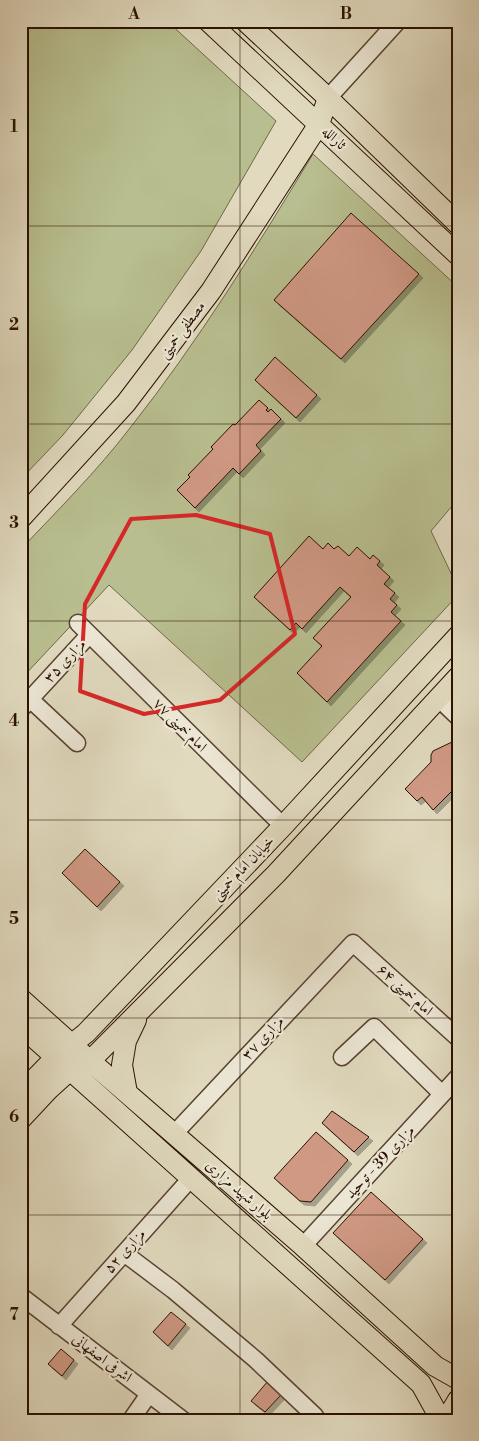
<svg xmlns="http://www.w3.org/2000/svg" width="479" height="1441" viewBox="0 0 479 1441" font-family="'Libre Bodoni',Amiri,serif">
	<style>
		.green { fill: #b8be8f; stroke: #716748 }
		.building { fill: #d09984; stroke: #2a1000; filter: url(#shadow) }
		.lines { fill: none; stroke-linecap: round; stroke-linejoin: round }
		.minor-casing { stroke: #584230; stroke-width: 19 }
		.major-casing { stroke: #2a1000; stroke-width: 22 }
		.minor { stroke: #ece7d5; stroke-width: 16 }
		.major { stroke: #e1dabf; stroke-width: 20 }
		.marked { fill: none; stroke: #d62828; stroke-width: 4; stroke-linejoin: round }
		.grid { fill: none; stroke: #2a1000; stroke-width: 1; stroke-opacity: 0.55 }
		.labels { text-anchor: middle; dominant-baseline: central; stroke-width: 4.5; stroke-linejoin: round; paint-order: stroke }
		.street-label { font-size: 15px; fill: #2a1000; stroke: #ece7d5 }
		.neatline { fill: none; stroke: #2a1000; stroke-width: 2 }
		.grid-label { font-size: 16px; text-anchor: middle; font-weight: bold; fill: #2a1000 }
	</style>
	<defs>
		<filter id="shadow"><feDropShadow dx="4" dy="4" stdDeviation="0" flood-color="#0004"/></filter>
	</defs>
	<rect width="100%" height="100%" fill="#e1dabf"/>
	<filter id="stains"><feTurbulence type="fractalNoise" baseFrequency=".004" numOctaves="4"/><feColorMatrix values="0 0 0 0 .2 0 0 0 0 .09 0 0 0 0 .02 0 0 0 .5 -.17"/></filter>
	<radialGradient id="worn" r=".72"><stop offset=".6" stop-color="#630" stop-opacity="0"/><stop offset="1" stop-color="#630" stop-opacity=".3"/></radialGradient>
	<path class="green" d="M21 21H167L276 121 201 251 132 350 63 435 21 479Z
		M313 154 458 287V499L431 531 458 588V595L302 762 109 585 21 679V549C58 510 97 471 130 428 198 342 256 248 313 154Z"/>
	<path class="building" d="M351 213 419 274 341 359 274 300Z
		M275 357 317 395 296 418 255 380Z
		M259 400 268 408 266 410 268 412 271 409 281 419 256 445 261 451 239 474 233 468 195 508 177 490 190 477 188 475 213 449 211 447 233 424 235 425Z
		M309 536 323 549 328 543 334 549 338 546 349 556 357 547 370 559 373 555 380 561 377 565 390 577 384 584 395 593 390 599 397 605 391 612 401 621 327 702 297 673 322 646 313 638 351 597 340 587 302 629 296 623 290 630 254 597Z
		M452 742 458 744V785L433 810 422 797 417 801 405 789 431 762V755L433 751Z
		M85 849 120 882 97 907 62 873Z
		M332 1111 369 1137 354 1152 322 1123Z
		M316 1132 348 1160 311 1202 300 1201 274 1178Z
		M371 1192 423 1239 385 1280 333 1233Z
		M171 1312 186 1324 168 1346 153 1332Z
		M61 1349 74 1360 62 1376 48 1364Z
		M268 1381 282 1394 265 1412 251 1401Z"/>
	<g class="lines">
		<g class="minor-casing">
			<path id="minor" d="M328 98 398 21
				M78 623 283 826
				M438 698 458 717
				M30 699 77 743
				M21 709 89 635
				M342 1057 374 1027 442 1094
				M174 1134 353 943 458 1038
				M303 1246 458 1077
				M124 1253 173 1290 256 1360 315 1416 312 1420
				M21 1296 183 1420
				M59 1326 192 1177
				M131 1420 149 1394"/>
		</g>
		<g class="major-casing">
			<path id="major" d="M208 21 458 255
				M245 21 328 98 458 224
				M21 518 126 403 211 291 319 124 328 98
				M21 999 90 1061 303 1246 435 1366 458 1379
				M21 1026 421 1384 441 1420
				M21 1093 56 1057 86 1033 283 826 458 636
				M127 1093 122 1065 126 1041 136 1020
				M21 1119 49 1089 70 1070 90 1061 276 874 458 677
				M446 1420 458 1400"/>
		</g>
		<use href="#minor" class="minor"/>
		<use href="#major" class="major"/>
	</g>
	<path class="marked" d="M196 515 270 534 295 634 220 700 144 714 80 691 85 604 131 519Z"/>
	<path class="grid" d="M240 21V1420M21 226H458M21 424H458M21 621H458M21 820H458M21 1018H458M21 1215H458"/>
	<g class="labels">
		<g class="street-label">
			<text transform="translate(334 138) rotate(43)">ثارالله</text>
			<text transform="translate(182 330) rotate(-53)">مصطفی خمینی</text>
			<text transform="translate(65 661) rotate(-47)">مزاری ۳۵</text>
			<text transform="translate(180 725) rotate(45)">امام خمینی ۷۷</text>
			<text transform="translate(243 868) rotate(-46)">خیابان امام خمینی</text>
			<text transform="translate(405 990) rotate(42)">امام خمینی ۶۴</text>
			<text transform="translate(263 1038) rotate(-47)">مزاری ۳۷</text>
			<text transform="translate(380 1162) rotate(-47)">مزاری 39 - توحید</text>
			<text transform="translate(239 1190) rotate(41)">بلوار شهید مزاری</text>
			<text transform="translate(125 1251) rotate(-48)">مزاری ۵۲</text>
			<text transform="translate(102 1358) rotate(37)">اشرفی اصفهانی</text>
		</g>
	</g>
	<rect width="479" height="1441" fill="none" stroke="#e1dabf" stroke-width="55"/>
	<rect x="28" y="28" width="424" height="1386" class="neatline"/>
	<g class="grid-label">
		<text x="134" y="19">A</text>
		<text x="346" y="19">B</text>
		<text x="14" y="132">1</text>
		<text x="14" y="330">2</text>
		<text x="14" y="528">3</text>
		<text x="14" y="726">4</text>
		<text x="14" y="924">5</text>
		<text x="14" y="1122">6</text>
		<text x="14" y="1320">7</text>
	</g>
	<rect width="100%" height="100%" filter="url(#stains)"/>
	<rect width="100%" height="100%" fill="url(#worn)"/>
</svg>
